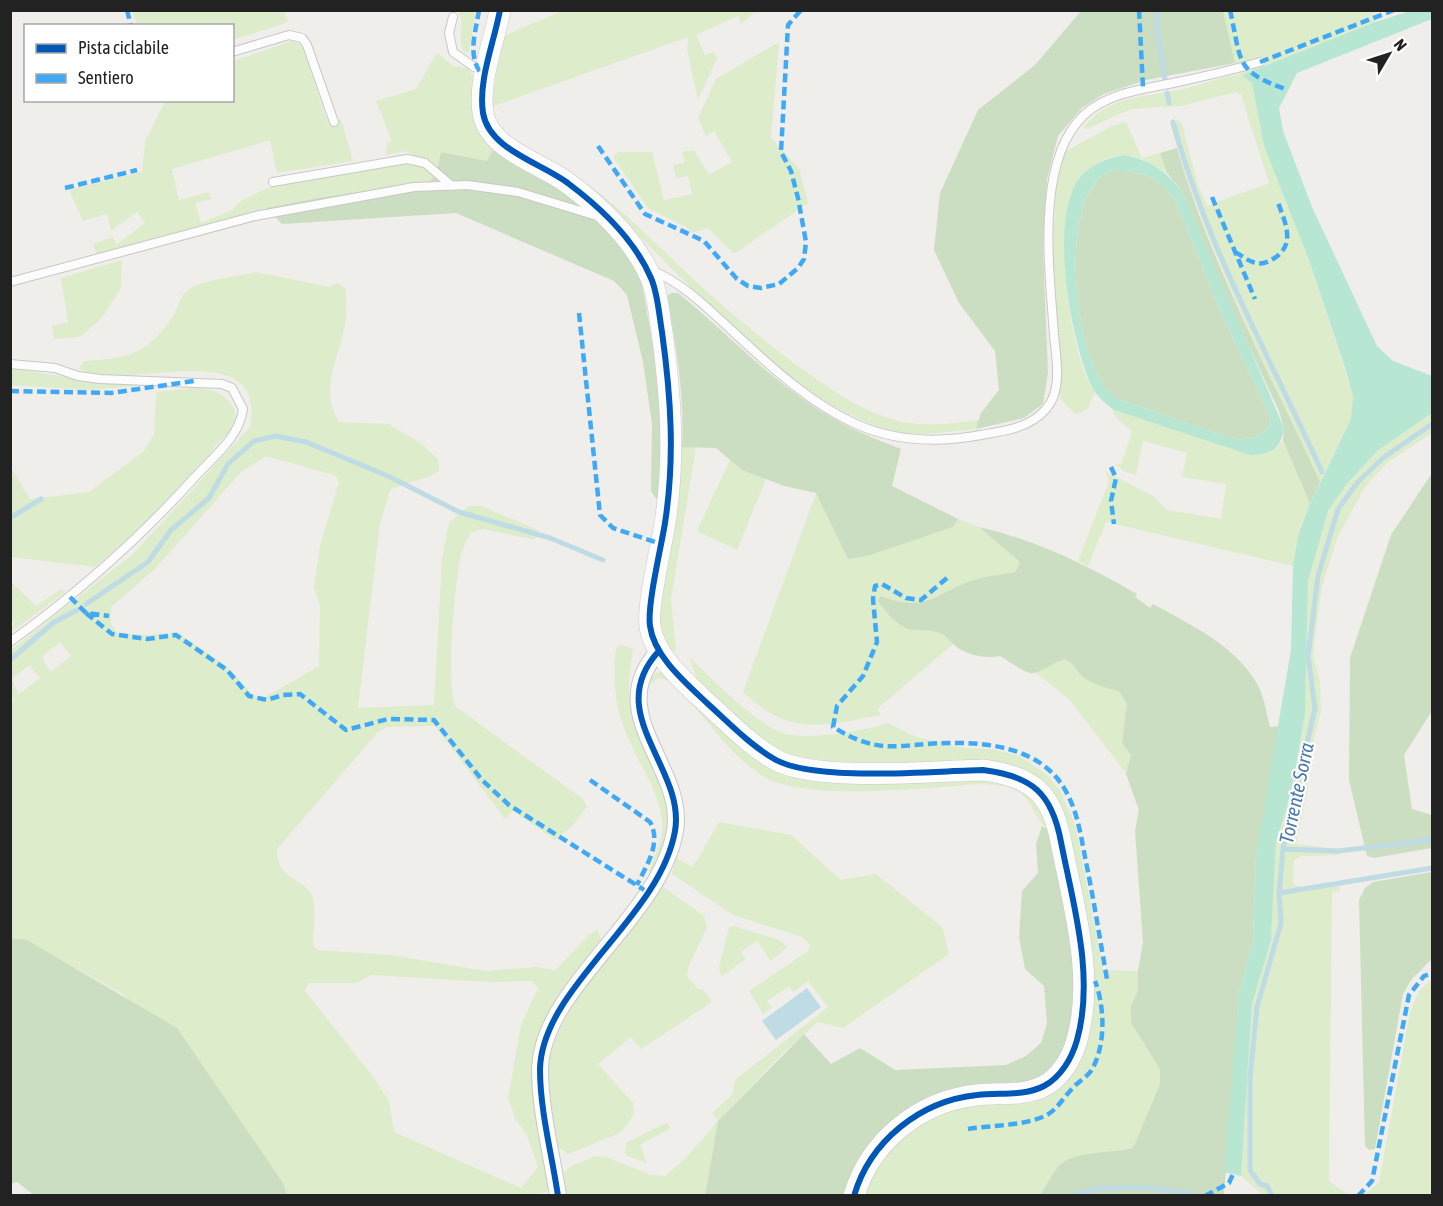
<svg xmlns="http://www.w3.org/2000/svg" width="1443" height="1206" viewBox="0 0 1443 1206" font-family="'Asap Condensed',sans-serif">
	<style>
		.grass { fill: #ddeccb; fill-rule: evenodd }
		.forest { fill: #cbdec1 }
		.pitch { fill: #b7e6d2; fill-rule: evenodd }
		.water { fill: #bfdbe3 }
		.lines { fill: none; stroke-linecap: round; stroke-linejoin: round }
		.stream { stroke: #bfdbe3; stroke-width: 5 }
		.service-casing { stroke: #c9c8c7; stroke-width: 10 }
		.minor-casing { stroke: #c9c8c7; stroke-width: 18 }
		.tertiary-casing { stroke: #c9c8c7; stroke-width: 22 }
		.service { stroke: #fdfcfc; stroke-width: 8 }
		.minor { stroke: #fdfcfc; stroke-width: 16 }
		.tertiary { stroke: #fdfcfc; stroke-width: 21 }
		.quiet { stroke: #3fa9f5; stroke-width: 4.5; stroke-dasharray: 9 4.5; stroke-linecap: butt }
		.cycleway-casing { stroke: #fff; stroke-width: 10 }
		.cycleway { stroke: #0057b8; stroke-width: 6 }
		.labels { text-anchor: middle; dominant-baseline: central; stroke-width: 4.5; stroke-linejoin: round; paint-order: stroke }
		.water-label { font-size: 20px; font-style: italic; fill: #4a7aab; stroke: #fff }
	</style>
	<rect width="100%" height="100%" fill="#f0eeeb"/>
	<path class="grass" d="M133 11H284L288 22 233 40 232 26 137 25Z
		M457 11H476L469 53 463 51C457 36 466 19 457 11Z
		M562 11H756L741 24 738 16 696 35 705 55 714 52 717 58 698 100 687 49 688 37 491 107 503 36Z
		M1223 11H1375V22L1242 75 1252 83 1264 146 1309 260 1353 396 1351 419 1320 482C1265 364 1205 248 1170 123L1178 120 1182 124 1198 185 1207 206 1269 183 1241 95 1236 92 1181 106 1131 109 1086 129 1084 127C1109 94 1152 97 1187 88 1205 83 1223 77 1241 74L1235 63Z
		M292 41 298 43 303 49 328 124 341 119 353 161 277 173 270 140 172 169 179 200 209 192 211 199 195 203 201 223 232 210 242 200 272 186 406 162 424 165 436 172 431 181 324 197 266 208 97 255 93 244 113 237 116 245 145 223 137 212 111 231 107 214 83 221 69 190 142 172 145 142 165 101 232 100 233 61Z
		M779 42 771 138 799 168 808 203 734 254 708 228 692 233 686 227 648 208 613 157 618 152H652L664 200 692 194 688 176 676 178 673 165 685 163 682 152 694 150 709 175 732 162 714 131 706 136 698 118 716 79Z
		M437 53 453 66 467 68 477 81 494 148 487 161 441 152 438 166 405 151 386 155 387 143 392 141 376 101 416 89Z
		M1126 122 1142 158 1160 153 1167 173C1154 165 1140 156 1125 155 1100 154 1075 177 1069 200 1058 242 1069 358 1095 392L1088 409 1076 415 1061 400 1059 392 1053 252 1056 185 1064 152 1112 126Z
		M544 158C606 189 642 232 692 278 727 310 763 341 801 368 829 388 856 408 888 418 917 428 950 424 979 420L976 429C952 431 922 437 898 432 796 409 695 287 619 217 596 196 569 177 544 158Z
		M122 260 121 288 101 319 80 337 54 339 52 326 68 322 61 278Z
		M256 272 329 287 337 283 346 289C346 299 347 309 346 318 342 354 317 387 339 422L389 424 423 445 438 459 439 471C425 481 406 481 390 490L380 524 358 708 434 705 442 559 449 522 469 506H481L538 530 535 539H530L484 529 470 533C467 540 463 547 461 555 455 581 445 686 456 707L583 799 587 807 572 826 555 840 513 811 505 819 435 726 387 727 378 732 277 849C276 881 304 877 312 896 317 909 313 930 313 944L317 950 391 955 485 971 536 967 555 970 590 934 597 930 602 940 545 1026 549 1189 546 1192 522 1196 287 1195 283 1183 123 994 27 941 11 938 10 705 14 700 11 696V650L133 554 250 427C268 329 119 395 79 369L84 361C127 359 148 354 173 316 179 306 179 296 189 289 202 280 239 276 256 272ZM266 456 334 475 339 482 320 546 314 588 320 606 319 666 265 697 254 696 228 667 177 632 145 635 118 633 111 624V607L155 569 240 473ZM60 642 71 656 52 671 49 670 42 657ZM29 665 40 678 21 693H18L12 679ZM371 975 489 982 532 981 538 988 521 1025 508 1098 515 1118 527 1136 538 1167 521 1188 394 1132 389 1101 371 1074 305 991 309 983H357Z
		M11 368 101 383 164 384 85 390 11 385Z
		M192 388C210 388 225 392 234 408L235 417 229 432 149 520 95 567 11 557 10 468C20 477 20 488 31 499L89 492 143 452 154 435 156 392Z
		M1114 410 1250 455C1266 455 1273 453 1283 440L1310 504 1298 536 1293 566 1106 522 1088 566 1078 561 1109 481 1105 471 1153 496 1167 510 1221 519 1226 484 1182 477 1187 453 1143 441 1136 475 1124 471 1114 463 1121 465 1132 432 1113 414Z
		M1432 413V433L1388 462 1365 487 1338 536 1322 586 1313 654 1320 682 1321 711 1307 766 1308 788 1296 844 1339 849V855L1301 856 1294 860 1293 884 1302 887 1334 882 1340 888 1339 891 1332 893 1329 1181 1349 1195H1263L1241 1176 1252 1004 1271 940 1276 842 1291 793 1305 714 1308 581 1328 511 1346 485 1377 451Z
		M682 447H696L671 599 676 649 672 653 664 647 658 623 680 483Z
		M730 460 742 470 766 479 737 550 697 531Z
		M816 493 848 559 952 527 958 519 979 527 1020 562 1015 572 978 579 919 604 897 603 912 630C930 629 941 631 953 644L877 709 881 715C822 726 790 737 743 692Z
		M11 582 36 606 61 589 65 592 11 632 14 623 11 619Z
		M621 645 633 649C631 666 627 683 630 700 638 738 670 787 670 824 670 841 659 857 652 872H649C653 859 661 845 662 832 665 800 640 766 628 738 615 709 612 678 616 648Z
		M689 656C709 677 759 727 786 734 811 740 864 731 888 723L916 737 964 748 992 749 1019 756 1046 774 1060 790 1076 827 1103 970 1138 971V992L1131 1005V1023L1160 1069V1084L1133 1148 1079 1156 1058 1167 1040 1195H861L896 1140 936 1114 977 1104 1033 1103 1050 1095 1066 1082 1079 1063 1088 1038 1038 779 1008 764 981 761 835 763 781 754 751 733 700 688Z
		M1065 659C1074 664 1075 669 1082 676 1092 685 1107 688 1119 690L1127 704 1122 743 1131 755 1126 773 1068 698 1036 673 1054 661Z
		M662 672 772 766 982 776 1031 793 1051 831C1035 822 1033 800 1017 791 1008 785 994 785 984 784 929 787 804 803 761 775 723 750 701 707 667 680L658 678 652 683 648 680 656 673Z
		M719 822 791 835 841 880 876 874 942 927 949 954 843 1028 818 1022 783 1053 718 1121 705 1195H566L563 1174 570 1167 595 1156 606 1157 651 1175 665 1176 686 1158 718 1121 712 1113 732 1095 735 1080 828 1007 808 981 794 992 789 986 767 1001 772 1008 763 1014 749 991 808 951 810 945 802 937 733 915 672 874 676 858 693 867Z
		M663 887 704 916 707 927 688 968 687 976 698 989H703L712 1002 641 1049 631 1037 598 1064 633 1103 634 1113 628 1124 620 1133 568 1154 558 1147C554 1121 546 1092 549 1065 554 1013 630 930 663 887Z
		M733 926 780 940 787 947 771 961 757 941 741 952 746 959 721 977 719 967 729 927Z
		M1432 979 1431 1195H1365L1379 1182 1410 1012 1419 991Z
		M666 1123 670 1126 669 1129 640 1145 647 1163 627 1156 625 1153 627 1142Z"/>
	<path class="forest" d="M1081 11H1223L1235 63 1146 80 1104 94 1082 108 1058 136 1047 179 1043 248 1048 373 1043 404 1024 418 976 429 981 413 999 390 995 351 959 303 934 250 940 193 978 110 1035 65Z
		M494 148 565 189 606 227 629 254 642 284 659 380 663 486 657 500 651 491 652 424 643 362 627 295 614 281 456 213 282 224 266 208 324 197 431 181 438 166 441 152 487 161Z
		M1177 148C1209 260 1271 376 1320 482L1310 504 1283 440 1284 428 1279 411 1232 310 1182 191 1167 173 1160 153Z
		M1113 170C1140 172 1160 176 1175 200L1222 315 1269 414 1271 422C1264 438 1250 440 1234 439L1120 400C1073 379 1053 188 1113 170Z
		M671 293H678C725 331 767 377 819 410 845 427 873 438 901 449L892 486 958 519 953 527 867 556 848 559 816 493 784 486 742 470 716 448 682 447C685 397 676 345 667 296Z
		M1432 473V711L1404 755 1412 809 1432 815V848L1374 858 1367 856 1349 780 1350 658 1391 535Z
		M979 527C1036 540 1086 565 1137 594L1135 597 1150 608 1153 604C1191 625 1233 644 1256 682 1264 694 1266 713 1270 727L1280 726 1256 854 1253 940 1239 993 1224 1194 1221 1196 1040 1195C1046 1187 1051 1176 1057 1168 1072 1149 1112 1154 1133 1148L1160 1084V1069L1131 1023V1005L1138 991V971L1143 942 1135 831 1139 810 1126 774 1131 755 1122 743 1127 704 1119 691C1107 688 1092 685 1082 676 1075 669 1074 664 1065 659 1054 661 1039 675 1030 673 1021 671 1009 661 1000 656 984 659 964 655 952 643 948 640 946 636 941 634 931 629 924 631 914 630 898 628 887 613 878 601L881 596C927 615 938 590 978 579 990 575 1003 575 1015 572L1020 562Z
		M1042 826 1051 831 1074 959V1013L1063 1057 1039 1080 934 1097 847 1195 705 1196 718 1121 804 1034 831 1064 860 1048 895 1070 1006 1065 1026 1056 1041 1043 1047 1023 1044 986 1025 969 1019 937 1022 891 1038 873 1036 844Z
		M1432 872V959L1411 980 1403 994 1375 1149 1369 1150 1365 1146 1359 900 1365 888 1373 882Z
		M10 938 27 940 177 1028 283 1183 287 1195 35 1196 17 1182 11 1184Z"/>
	<path class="pitch" d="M1414 10 1432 11V19L1297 73 1279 108 1283 131 1312 207 1377 346 1393 361 1432 376V413L1377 451 1346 485 1328 511 1308 581 1305 714 1291 793 1276 842 1271 940 1252 1004 1241 1176 1224 1172 1239 993 1253 940 1256 854 1291 650 1293 566 1298 536 1310 504 1351 419 1353 396 1345 368 1309 260 1264 146 1252 83 1242 75 1375 22Z
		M1125 155C1150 160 1166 171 1182 191L1284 428C1281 449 1271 455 1250 455L1114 410C1105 403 1097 397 1092 387 1071 342 1051 229 1075 185 1086 166 1105 158 1125 155ZM1113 170C1140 172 1160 176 1175 200L1222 315 1269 414 1271 422C1264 438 1250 440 1234 439L1120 400C1073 379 1053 187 1113 170Z"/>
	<path class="water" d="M807 988 821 1007 776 1040 762 1021Z"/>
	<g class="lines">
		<path class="stream" d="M1157 10V30L1165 79
			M1167 93 1169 103
			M1173 122C1207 248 1269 355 1322 472
			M10 518 41 499
			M86 604 148 562 171 530 209 498 228 464 254 441 276 436 306 442 388 476 459 512 550 538 603 560
			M10 660 53 623 77 610
			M1283 849 1338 851 1432 840
			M1279 893 1432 868
			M1070 1196C1102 1184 1162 1185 1195 1196
			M1272 1196 1267 1186 1260 1184 1250 1170V1079L1257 1007 1281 923 1279 893 1283 849 1315 708 1308 656 1318 576 1338 509 1358 482 1383 458 1432 424"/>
		<g class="service-casing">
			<path id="service" d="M453 17 449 33 453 52 474 67
				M232 52 289 35 302 38 307 45 334 122
				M273 182 407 159 425 163 452 186
				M651 270C682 283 703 304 727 326 766 362 807 402 856 424 896 442 938 443 981 435 1004 431 1030 428 1046 409 1063 390 1056 358 1054 335 1050 273 1034 162 1084 115 1108 93 1143 89 1173 83 1202 77 1232 70 1260 62
				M10 282 255 216 414 187 467 185 518 192 597 216
				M10 364 55 368 78 376 100 379 222 384 232 388 243 409C239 438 213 457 194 478 138 540 78 593 10 642"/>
		</g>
		<g class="minor-casing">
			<path id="minor" d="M558 1196C552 1155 540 1111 540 1069 542 987 660 918 675 831 686 768 602 714 658 652"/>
		</g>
		<g class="tertiary-casing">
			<path id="tertiary" d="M500 10C494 43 478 80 483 113 489 150 542 163 569 184 601 208 635 241 651 278 658 294 659 315 662 332 671 397 675 458 665 523 661 548 647 605 650 626 654 657 687 684 708 704 729 723 751 746 776 760 817 782 932 771 983 770 1032 776 1052 793 1061 842 1073 904 1095 976 1077 1040 1072 1058 1061 1077 1044 1086 1023 1097 999 1092 977 1095 920 1101 870 1141 854 1196"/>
		</g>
		<use href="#service" class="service"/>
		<use href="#minor" class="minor"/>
		<use href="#tertiary" class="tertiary"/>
		<path class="quiet" d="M127 10 131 26
			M479 10C475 37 466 57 485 79
			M1139 10 1143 87
			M1230 10C1242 63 1234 71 1288 90
			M1260 62 1394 10
			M598 146 645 214 704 241 737 279 748 286 761 288 779 284 798 268 804 259 806 242 798 198 791 171 781 152 788 25 801 10
			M65 188 137 170
			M1212 197 1255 299
			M1235 252C1249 260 1257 269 1273 259 1297 245 1285 222 1277 200
			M579 313 600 515 613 528 661 544
			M10 391 111 393 194 381
			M1111 467 1116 478 1111 501 1114 524
			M10 578H11
			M947 578 921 600 906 598 882 584 875 586 873 599 877 642 863 676 837 706 833 727C881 756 896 744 947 743 989 742 1040 748 1064 788 1078 811 1081 837 1086 862 1094 901 1100 940 1107 979
			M70 597 86 613 109 616
			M86 613 112 634 147 639 176 635 227 670 249 696 267 700 283 695 300 694 346 730 388 719 434 720 482 780 509 805 649 893
			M590 780 650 822C662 843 646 866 637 885
			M968 1129C993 1125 1022 1126 1045 1116 1056 1111 1063 1098 1071 1090 1076 1083 1086 1078 1091 1071 1106 1047 1105 1007 1095 981
			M1205 1196 1229 1183 1233 1174
			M1358 1196 1372 1181 1409 995 1424 976 1432 973"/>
		<g class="cycleway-casing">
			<path id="cycleway" d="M500 10C494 43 478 80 483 113 489 150 542 163 569 184 601 208 635 241 651 278 658 294 659 315 662 332 671 397 675 458 665 523 661 548 647 605 650 626 654 657 687 684 708 704 729 723 751 746 776 760 817 782 932 771 983 770 1032 776 1052 793 1061 842 1073 904 1095 976 1077 1040 1072 1058 1061 1077 1044 1086 1023 1097 999 1092 977 1095 920 1101 870 1141 854 1196
				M558 1196C552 1155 540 1111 540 1069 542 987 660 918 675 831 686 768 602 714 658 652"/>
		</g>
		<use href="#cycleway" class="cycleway"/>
	</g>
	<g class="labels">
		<g class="water-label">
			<text transform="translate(1296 793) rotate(-78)">Torrente Sorra</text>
		</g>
	</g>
	<rect width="1443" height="1206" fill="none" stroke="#222222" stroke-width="24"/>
	<rect x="24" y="24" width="210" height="78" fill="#ffffff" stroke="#a7a7a7" stroke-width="1.5"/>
	<rect x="36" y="44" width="30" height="9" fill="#0057b8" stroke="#a7a7a7" stroke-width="1.5"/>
	<text x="78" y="54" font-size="18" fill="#222222">Pista ciclabile</text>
	<rect x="36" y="74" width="30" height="9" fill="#3fa9f5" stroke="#a7a7a7" stroke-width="1.5"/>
	<text x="78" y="84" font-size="18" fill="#222222">Sentiero</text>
	<g transform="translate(1389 54) rotate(51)" stroke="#ffffff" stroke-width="4.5" paint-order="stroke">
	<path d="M0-4.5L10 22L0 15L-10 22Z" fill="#222222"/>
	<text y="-9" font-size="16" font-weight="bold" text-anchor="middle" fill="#222222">N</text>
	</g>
</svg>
